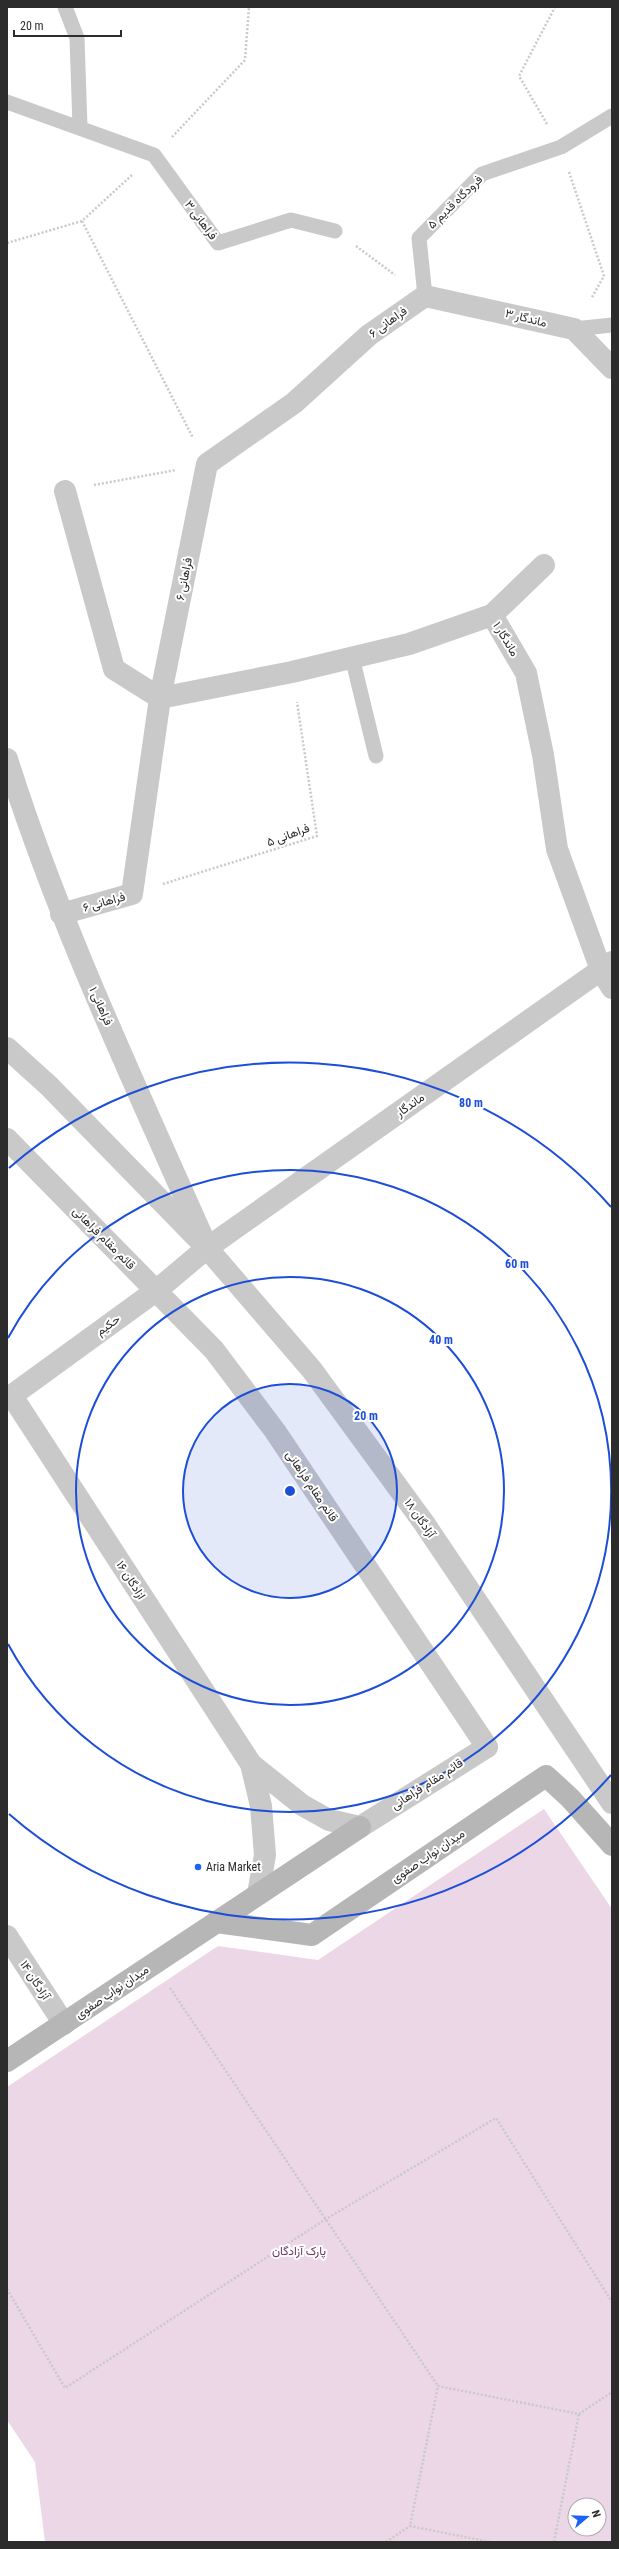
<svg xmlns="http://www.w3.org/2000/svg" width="619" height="2549" viewBox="0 0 619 2549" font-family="'Roboto Condensed',Vazirmatn,sans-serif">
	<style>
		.green { fill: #ecd7e7; fill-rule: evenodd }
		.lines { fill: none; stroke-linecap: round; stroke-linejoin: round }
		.path { stroke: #c9c9c9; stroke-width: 2.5; stroke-dasharray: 2 2; stroke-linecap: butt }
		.service { stroke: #c9c9c9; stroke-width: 15 }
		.minor { stroke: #c9c9c9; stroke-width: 22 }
		.tertiary { stroke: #c9c9c9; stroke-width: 22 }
		.secondary { stroke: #b6b6b6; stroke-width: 22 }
		.ring { fill: none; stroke: #1d4ed8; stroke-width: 2 }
		.poi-dot { fill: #1c62f5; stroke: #fff; stroke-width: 1.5 }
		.labels { text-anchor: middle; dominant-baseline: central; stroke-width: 4; stroke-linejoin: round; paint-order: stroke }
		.street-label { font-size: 12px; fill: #2c2c2c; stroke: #fff }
		.poi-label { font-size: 12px; fill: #2c2c2c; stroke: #fff; text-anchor: start }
		.park-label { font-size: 12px; fill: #6b365c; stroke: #fff }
		.centre { fill: #1d4ed8; stroke: #fff; stroke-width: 2 }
		.ring-label { font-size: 12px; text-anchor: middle; font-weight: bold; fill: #1d4ed8; stroke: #fff; stroke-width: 4; stroke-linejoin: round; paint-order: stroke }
	</style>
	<rect width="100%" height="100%" fill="#fff"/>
	<path class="green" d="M544 1809 612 1909V2542H45L35 2462 7 2420V2087L218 1946 318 1960ZM575 2505H599V2529H575Z"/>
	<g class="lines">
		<path class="path" d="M547 124 519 76 555 7
			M172 137 245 60 249 7
			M569 172 604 276 591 299
			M132 175 82 221 193 438
			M7 243 82 221
			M356 246 395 275
			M94 485 176 470
			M163 884 317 836 297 702
			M170 1988 438 2386
			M7 2289 65 2388 326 2219 496 2118 612 2302
			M386 2542 410 2526
			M490 2542 410 2526 438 2386 579 2414 612 2392
			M554 2542 579 2414"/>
		<path class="service" d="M65 7 77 38 80 127
			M7 102 154 155 218 243 291 220 335 231
			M425 296 419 238 482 174 561 147 612 116
			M574 329 612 325
			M352 657 376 756"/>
		<path class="minor" d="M65 491 114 669 160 698 292 672 409 644 492 615 526 673 543 755 557 849 601 970 612 988
			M492 615 544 565
			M7 759C60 927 136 1086 207 1247
			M61 914 132 894 160 698 207 464 294 403 369 335 425 296 574 329 612 368
			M12 1396 251 1764 302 1805 329 1820 360 1827
			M7 1399 157 1290 207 1248 612 962
			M251 1764 261 1806 265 1855 258 1894
			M7 1936 64 2024"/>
		<path class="tertiary" d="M7 1048 49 1086 207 1248 312 1370 424 1523 612 1803
			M7 1139 214 1350 275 1431 487 1747 360 1827"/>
		<path class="secondary" d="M216 1922 312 1935 546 1776 570 1798 612 1845
			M7 2061 360 1827"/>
	</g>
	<circle cx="290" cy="1491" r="107" fill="#1d4ed8" fill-opacity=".12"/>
	<g class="ring">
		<circle cx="290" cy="1491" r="107"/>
		<circle cx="290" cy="1491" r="214"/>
		<path d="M8 1338A321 321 0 1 1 8 1644"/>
		<path d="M611 1775A428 428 0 0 1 9 1814M9 1168A428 428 0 0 1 611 1207"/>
	</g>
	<circle class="poi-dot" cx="198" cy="1867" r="4"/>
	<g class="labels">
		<g class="street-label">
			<text transform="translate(455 202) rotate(-44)">فرودگاه قدیم ۵</text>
			<text transform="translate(201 220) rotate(53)">فراهانی ۳</text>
			<text transform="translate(526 318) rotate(14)">ماندگار ۳</text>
			<text transform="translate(388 322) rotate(-36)">فراهانی ۶</text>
			<text transform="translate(184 579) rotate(-79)">فراهانی ۶</text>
			<text transform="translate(506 639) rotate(59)">ماندگار ۱</text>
			<text transform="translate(288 835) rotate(-20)">فراهانی ۵</text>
			<text transform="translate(104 902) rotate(-16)">فراهانی ۶</text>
			<text transform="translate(101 1006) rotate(66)">فراهانی ۱</text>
			<text transform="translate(410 1105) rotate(-35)">ماندگار</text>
			<text transform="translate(104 1238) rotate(45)">قائم مقام فراهانی</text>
			<text transform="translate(108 1325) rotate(-36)">حکیم</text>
			<text transform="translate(312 1486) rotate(56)">قائم مقام فراهانی</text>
			<text transform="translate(420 1518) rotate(55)">آزادگان ۱۸</text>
			<text transform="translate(131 1580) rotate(57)">ازادگان ۱۶</text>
			<text transform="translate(427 1784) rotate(-33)">قائم مقام فراهانی</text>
			<text transform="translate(428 1856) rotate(-34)">میدان نواب صفوی</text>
			<text transform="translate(35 1980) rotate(57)">آزادگان ۱۴</text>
			<text transform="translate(112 1992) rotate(-34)">میدان نواب صفوی</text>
		</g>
		<g class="poi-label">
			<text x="206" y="1867">Aria Market</text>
		</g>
		<g class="park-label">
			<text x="299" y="2251">پارک آزادگان</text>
		</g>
	</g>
	<circle cx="290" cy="1491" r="6" class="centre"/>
	<g class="ring-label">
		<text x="471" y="1107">80 m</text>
		<text x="517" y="1268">60 m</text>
		<text x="441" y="1344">40 m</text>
		<text x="366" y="1420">20 m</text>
	</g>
	<rect width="619" height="2549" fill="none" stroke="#2c2c2c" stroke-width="16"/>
	<g transform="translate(587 2517) rotate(71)"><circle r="19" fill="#ffffff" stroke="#ababab"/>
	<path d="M0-3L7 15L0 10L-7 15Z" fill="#1c62f5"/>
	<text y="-6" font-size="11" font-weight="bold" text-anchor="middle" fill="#2c2c2c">N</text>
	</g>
	<path d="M14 30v6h107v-6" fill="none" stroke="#2c2c2c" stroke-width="2"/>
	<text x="20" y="30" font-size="12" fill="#2c2c2c" stroke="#ffffff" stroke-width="3" paint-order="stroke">20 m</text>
</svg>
